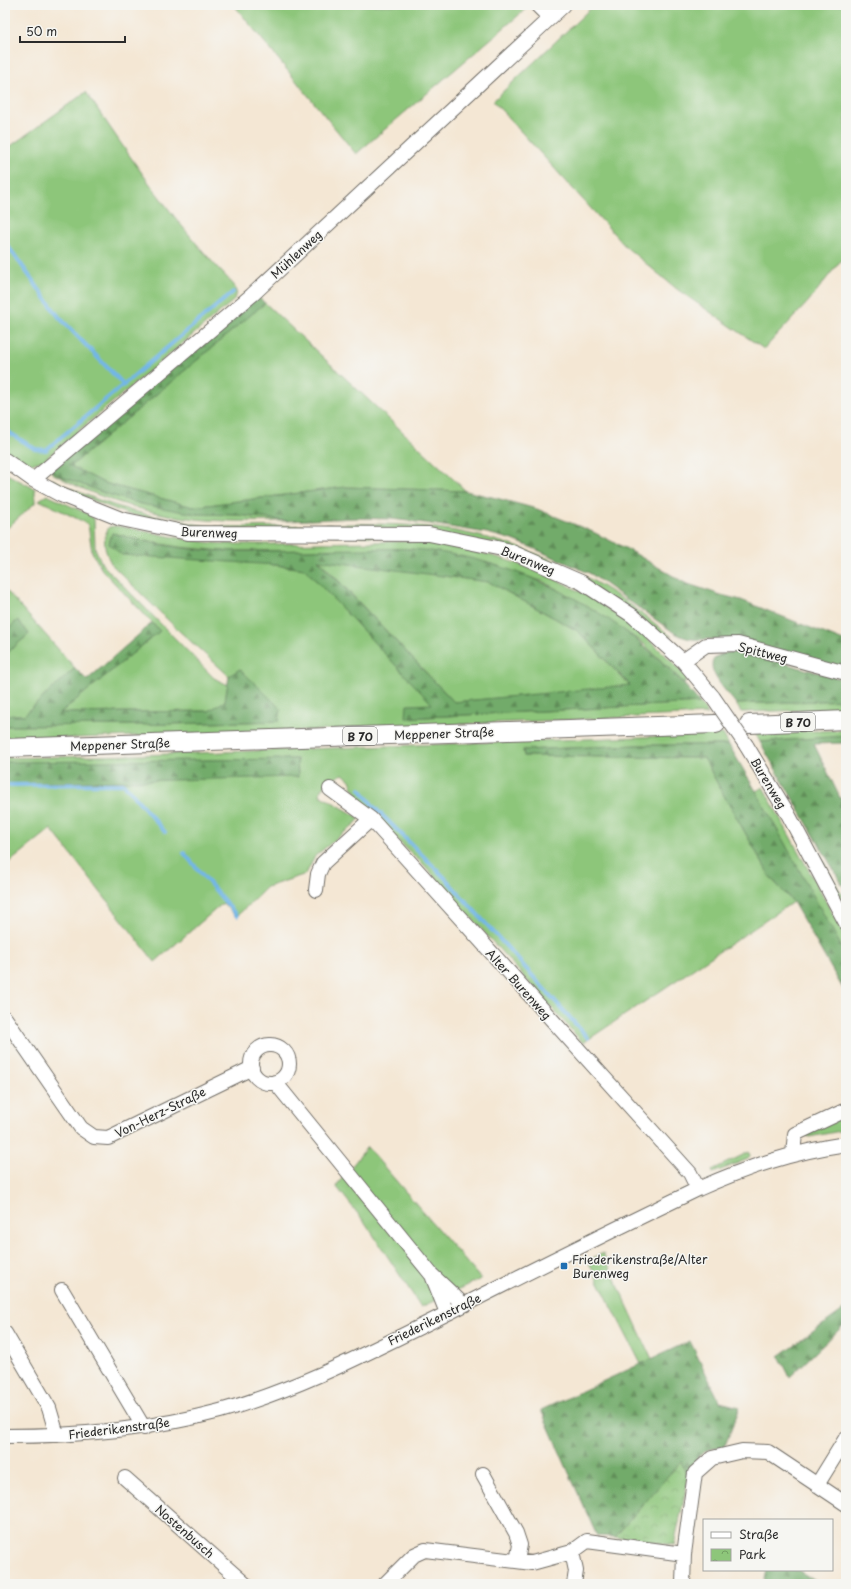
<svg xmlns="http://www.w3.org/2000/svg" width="851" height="1589" viewBox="0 0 851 1589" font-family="'Playpen Sans',sans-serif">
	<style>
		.grass { fill: #8dc67a; stroke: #5c7852 }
		.forest { fill: url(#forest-firs); stroke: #4e6b4a; fill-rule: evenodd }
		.park { fill: url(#park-crowns); stroke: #5c7852 }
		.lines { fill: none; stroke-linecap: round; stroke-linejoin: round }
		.stream { stroke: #72b6e8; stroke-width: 4 }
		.minor-casing { stroke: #716d66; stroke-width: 16 }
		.major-casing { stroke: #716d66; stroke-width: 20 }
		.minor { stroke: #fff; stroke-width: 14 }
		.major { stroke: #fff; stroke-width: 18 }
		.minor-bridge-casing { stroke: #716d66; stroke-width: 16; stroke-linecap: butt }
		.minor-bridge { stroke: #fff; stroke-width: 14 }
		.poi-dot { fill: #1f6fb2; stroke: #f6f6f2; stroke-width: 1.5 }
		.labels { text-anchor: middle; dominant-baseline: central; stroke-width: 3; stroke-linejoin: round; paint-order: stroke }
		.shield { fill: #f6f6f2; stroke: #686867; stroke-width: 1 }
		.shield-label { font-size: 11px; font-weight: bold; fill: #2b2b2b }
		.street-label { font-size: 12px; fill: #2b2b2b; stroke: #f6f6f2 }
		.poi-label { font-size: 12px; fill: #2b2b2b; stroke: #f6f6f2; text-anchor: start }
	</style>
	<defs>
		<pattern id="forest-firs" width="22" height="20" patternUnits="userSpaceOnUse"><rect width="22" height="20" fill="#72ab6a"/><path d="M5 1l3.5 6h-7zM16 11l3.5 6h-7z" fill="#5e8b57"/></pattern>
		<pattern id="park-crowns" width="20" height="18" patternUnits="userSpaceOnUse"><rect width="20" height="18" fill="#8dc67a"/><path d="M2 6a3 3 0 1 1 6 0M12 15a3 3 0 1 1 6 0" fill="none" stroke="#73a164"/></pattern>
	</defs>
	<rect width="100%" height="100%" fill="#f6f6f2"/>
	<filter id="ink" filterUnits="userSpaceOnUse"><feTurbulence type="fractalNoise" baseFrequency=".025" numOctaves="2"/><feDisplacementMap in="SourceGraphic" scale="8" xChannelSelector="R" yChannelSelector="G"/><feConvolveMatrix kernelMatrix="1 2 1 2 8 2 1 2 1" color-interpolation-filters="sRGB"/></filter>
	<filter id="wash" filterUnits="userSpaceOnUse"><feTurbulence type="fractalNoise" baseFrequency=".012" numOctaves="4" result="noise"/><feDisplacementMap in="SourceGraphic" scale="16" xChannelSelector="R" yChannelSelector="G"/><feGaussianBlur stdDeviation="0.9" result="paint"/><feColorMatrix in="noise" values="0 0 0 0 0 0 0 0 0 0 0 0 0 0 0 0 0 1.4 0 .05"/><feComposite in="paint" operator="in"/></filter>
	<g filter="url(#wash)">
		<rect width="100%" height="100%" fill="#f4e7d4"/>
		<path class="grass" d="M234 5H522L526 9 356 154Z
			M594 5H846V254L808 302 764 349 678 290 626 247 493 101Z
			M86 92C132 160 177 227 234 285L237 294 233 301 44 460C25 467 22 464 5 454V150Z
			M265 303 466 491 345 487 193 507 104 483 71 466Z
			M50 469 60 476 104 493 195 514 238 515 287 521C261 521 234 522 208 520 156 517 97 499 52 473Z
			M5 473 35 489V503L5 530Z
			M52 479C92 500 135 514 180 521 189 523 199 525 209 526 285 530 361 518 436 528 504 537 572 563 628 603 643 614 658 626 672 637L665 635 496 543 205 528 127 514 67 490 55 484Z
			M47 495 88 514 94 519 95 548 102 564 214 678 228 685 225 701 209 711 60 713 160 631 102 570 92 552 88 524 39 500Z
			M115 526C128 527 141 531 154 533 182 539 209 544 237 544 282 545 327 542 373 542 386 542 400 541 413 542 489 547 569 577 629 624 651 640 670 659 688 678L684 683 644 644 588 606 542 581 455 556 411 549 224 551 179 547 140 540 112 533 109 544 305 569 433 704 406 718 700 703 708 714 321 730 74 738 5 739V726L134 725 279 721 240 669 229 676 177 629 112 565C105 552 101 540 109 527Z
			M318 559 489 582 578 631 630 686 454 702Z
			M5 589 75 668 24 715H5V655L29 634 18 620 5 632Z
			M846 700V709L744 712H741L736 704Z
			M846 730V736L760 742 755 733Z
			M723 734 729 745H638L523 750 524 756 704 758 722 792 771 878 793 902 583 1043 424 865 382 826 368 812 353 788 350 780 343 774 335 778 321 789 320 795 360 818 356 823 315 856 306 874 267 887 236 917 223 903 155 962 51 829 5 866V784L298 776 297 759 28 763 5 762V758L141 755Z
			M763 787 846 938V956L756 791Z
			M785 793 846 902V908L783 795Z
			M846 1114V1130L809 1137 806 1135Z
			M367 1147 481 1279 421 1307 366 1224 336 1186Z
			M749 1152 750 1156 748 1159 713 1173 712 1170Z
			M603 1253 652 1359 641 1364 588 1261Z"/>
		<path class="forest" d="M258 297 265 303 71 466 104 483 193 507 345 487 466 491 496 498 537 509 593 532 629 550 685 583 721 595 741 600 846 642V669L710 639C694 640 687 640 673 632L591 574 535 549 513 540 487 533 425 523 391 519 356 518 287 521 238 515 195 514 141 504 104 493 60 476 50 469Z
			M112 533C148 543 188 551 225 551 272 552 320 549 366 549 381 549 397 548 411 549 522 557 631 617 700 703L406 718 407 705 432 704 305 569 276 565 122 555 109 544ZM318 560 489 582 578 631 630 685 454 702Z
			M18 620 29 634 5 655V632Z
			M152 623 160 631 60 713 209 711 225 701 229 676 240 669 281 709 279 721 134 725 5 726V715H24L75 668 87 680Z
			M731 652 752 655 846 680V700L736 704C729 694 702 668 716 657 719 654 726 653 731 652Z
			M846 736V743L814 744 846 810V891L760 742Z
			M638 745H729L756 791 846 955V994L793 902 771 878 722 792 704 758 524 756 523 750Z
			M297 759 298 777 5 784V762Z
			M846 1308V1323L790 1377 779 1356Z
			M690 1341 720 1402 740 1407 724 1448C719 1448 711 1448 707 1450 696 1456 690 1468 688 1480L681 1462 615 1537 597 1536 541 1410Z
			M767 1570H798L820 1584H764Z"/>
		<path class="park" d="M681 1461 688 1480 674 1545 615 1537Z"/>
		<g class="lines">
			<path class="stream" d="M5 242 59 317 124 385
				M5 430 35 449 46 450 233 292
				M5 785 124 784 165 832
				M360 789 375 808 446 879 588 1038
				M184 853 237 916"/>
		</g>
	</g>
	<g filter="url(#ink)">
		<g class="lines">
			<g class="minor-casing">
				<path id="minor" d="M537 5 550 18
					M5 460 33 480 61 495 121 519 188 533 429 534 507 550 581 582 633 616 683 661 713 697
					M33 480 252 295 564 5
					M683 661 706 645 738 644 846 673
					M746 745 788 814 846 923
					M330 789 371 819 690 1173 698 1189
					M316 890 318 874 323 863 371 819
					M5 1018 81 1128 94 1137 108 1138 252 1068
					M251 1064a19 19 0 1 1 38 0a19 19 0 1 1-38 0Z
					M275 1082 431 1274 464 1305
					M793 1154 795 1134 846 1110
					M433 1278 447 1313
					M62 1290 144 1428
					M5 1333 49 1408 57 1435
					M5 1436C78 1436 149 1430 220 1411 300 1389 375 1349 450 1312 532 1270 615 1229 698 1189 748 1167 792 1152 846 1144
					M483 1474 516 1533 520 1545 517 1561
					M125 1478 245 1584
					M817 1485 846 1438
					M572 1552 576 1571 574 1584
					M684 1554 695 1473 712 1458 742 1451 768 1452 846 1504
					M385 1584 414 1555 425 1550 532 1563 572 1552 587 1541 684 1554 683 1584"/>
			</g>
			<g class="major-casing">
				<path id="major" d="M749 724 846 720
					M5 748 716 724"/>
			</g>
			<use href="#minor" class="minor"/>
			<use href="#major" class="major"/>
			<g class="minor-bridge-casing">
				<path id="minor-bridge" d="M713 697 746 745"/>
			</g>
			<use href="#minor-bridge" class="minor-bridge"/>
		</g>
	</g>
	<rect class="poi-dot" x="560" y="1262" width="8" height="8" rx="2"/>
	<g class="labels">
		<g class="shield">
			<rect x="781" y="713" width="34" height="18" rx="3"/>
			<rect x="343" y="727" width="34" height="18" rx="3"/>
		</g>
		<g class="shield-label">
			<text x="798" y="722">B 70</text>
			<text x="360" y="736">B 70</text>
		</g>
		<g class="street-label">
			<text transform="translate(296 254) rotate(-43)">Mühlenweg</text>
			<text transform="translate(209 532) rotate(2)">Burenweg</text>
			<text transform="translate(528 560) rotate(22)">Burenweg</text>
			<text transform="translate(763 652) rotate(14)">Spittweg</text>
			<text transform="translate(444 733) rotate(-2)">Meppener Straße</text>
			<text transform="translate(120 744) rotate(-2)">Meppener Straße</text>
			<text transform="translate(769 783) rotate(59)">Burenweg</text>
			<text transform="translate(519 984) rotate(48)">Alter Burenweg</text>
			<text transform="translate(160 1112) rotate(-26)">Von-Herz-Straße</text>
			<text transform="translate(434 1319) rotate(-26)">Friederikenstraße</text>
			<text transform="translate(119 1428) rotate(-7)">Friederikenstraße</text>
			<text transform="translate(185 1531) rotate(41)">Nostenbusch</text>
		</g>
		<g class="poi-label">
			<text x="572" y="1259">Friederikenstraße/Alter<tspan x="572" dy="14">Burenweg</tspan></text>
		</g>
	</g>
	<rect width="851" height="1589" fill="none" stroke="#f6f6f2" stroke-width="20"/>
	<rect x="703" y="1519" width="130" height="52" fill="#f6f6f2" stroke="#a5a5a2"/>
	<rect x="711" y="1532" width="20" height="6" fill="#ffffff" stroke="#a5a5a2"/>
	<text x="739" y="1539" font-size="12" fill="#2b2b2b">Straße</text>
	<rect x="711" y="1549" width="20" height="12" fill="url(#park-crowns)" stroke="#a5a5a2"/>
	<text x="739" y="1559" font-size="12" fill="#2b2b2b">Park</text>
	<path d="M20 36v6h105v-6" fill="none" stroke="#2b2b2b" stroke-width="2"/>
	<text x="26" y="36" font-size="12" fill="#2b2b2b" stroke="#f6f6f2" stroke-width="3" paint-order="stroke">50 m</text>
</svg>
